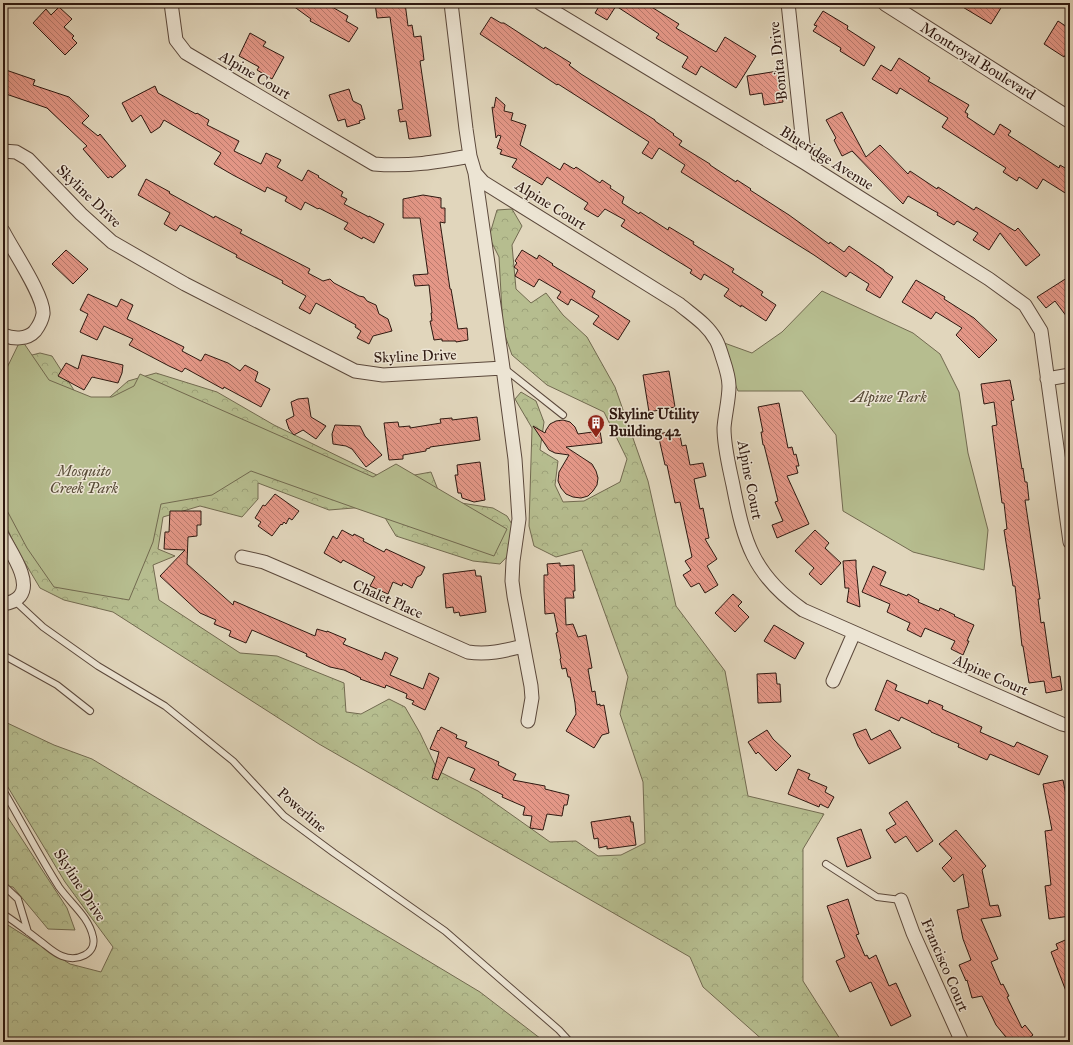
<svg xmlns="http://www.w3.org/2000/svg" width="1073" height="1045" viewBox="0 0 1073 1045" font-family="'IM FELL Great Primer',serif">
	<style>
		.forest { fill: url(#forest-crowns); stroke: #726a50 }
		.park { fill: #b6bd8f; stroke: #726a50 }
		.building { fill: url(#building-back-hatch); stroke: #2e1810 }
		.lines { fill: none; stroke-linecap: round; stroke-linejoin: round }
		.service-casing { stroke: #5b483b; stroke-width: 8 }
		.minor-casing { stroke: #5b483b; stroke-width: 15 }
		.tertiary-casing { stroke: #5b483b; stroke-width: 18 }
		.service { stroke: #ece4d3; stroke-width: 6 }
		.minor { stroke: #ece4d3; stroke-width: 13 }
		.tertiary { stroke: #ece4d3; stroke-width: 16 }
		.labels { text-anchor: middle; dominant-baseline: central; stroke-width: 3; stroke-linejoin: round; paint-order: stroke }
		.street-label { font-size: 15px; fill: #2e1810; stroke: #ece4d3 }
		.park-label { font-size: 15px; font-style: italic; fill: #574a36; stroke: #ece4d3 }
		.poi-label { font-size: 15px; font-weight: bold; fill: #2e1810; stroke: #ece4d3; text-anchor: start }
	</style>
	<defs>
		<pattern id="forest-crowns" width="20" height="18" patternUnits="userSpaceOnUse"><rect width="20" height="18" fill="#b6bd8f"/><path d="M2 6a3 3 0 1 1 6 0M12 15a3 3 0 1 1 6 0" fill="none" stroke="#9da27a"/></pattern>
		<pattern id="building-back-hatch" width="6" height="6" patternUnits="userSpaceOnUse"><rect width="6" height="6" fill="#e49787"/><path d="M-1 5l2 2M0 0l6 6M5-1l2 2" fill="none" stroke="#b97a6d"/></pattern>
	</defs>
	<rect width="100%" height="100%" fill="#e1d6bc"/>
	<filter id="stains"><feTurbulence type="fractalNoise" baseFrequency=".005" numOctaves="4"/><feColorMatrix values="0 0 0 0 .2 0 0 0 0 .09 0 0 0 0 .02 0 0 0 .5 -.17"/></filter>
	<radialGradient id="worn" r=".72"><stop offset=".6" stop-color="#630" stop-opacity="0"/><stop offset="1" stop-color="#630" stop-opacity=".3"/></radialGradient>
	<path class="forest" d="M512 209 522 226 512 245 516 289 531 303 546 293 563 315 587 337 615 387 648 481 676 606 725 671 748 796 824 814 803 849V981L842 1042H765L703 987 690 957 319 744 113 612 64 600 40 588 18 551 3 520V367L20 358 40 353 52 356 79 398 102 404 128 381 156 373 217 392 274 425 387 480 431 472 442 500 493 508 507 516 522 541 500 564 473 561 396 536 378 506 329 510 258 483V499L242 517 200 506 163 517 158 549 175 556 153 565 159 600 240 653 277 656 344 683 346 712 361 714 389 699 405 707 420 733 438 771 478 791 550 842 576 841 598 856 621 855 645 843 643 782 620 714 628 677 582 550 556 557 534 546 529 526 532 428 515 399 521 392 536 401 544 422 540 450 558 461 555 485 563 502 584 501 620 482 627 459 604 412 547 385 512 355 503 330 499 257 489 237 497 210Z
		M3 721 54 745 92 759 480 992 545 1042H3V922L70 964 101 972 113 947 65 882 3 779Z
		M3 810 67 908 75 930 48 929 13 887 3 886Z"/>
	<path class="park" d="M822 291 913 333 940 354 959 392 968 453 988 530 984 570 913 552 843 511 836 435 802 391H738L716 340 752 353 782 332Z
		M21 339 49 380 91 397H112L134 386 140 374 373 477 396 464 507 529 494 556 358 509 251 471 212 495 161 504 153 542 129 600 54 587 27 548 3 503V376Z"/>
	<path class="building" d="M289 3H325L348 16 346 21 358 28 349 42 310 21 311 19Z
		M375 3H405L408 26 412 25 414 37 421 36 424 60 420 61 431 136 409 139 406 121 400 122 398 110 403 109 390 17 377 18Z
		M601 3H645L679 24 676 28 716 52 725 37 756 56 736 88 701 66 696 75 682 67 688 57 656 38 659 34 616 6 607 20 595 13Z
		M956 3H1004L991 24Z
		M59 7 72 19 64 27 74 36 72 38 77 43 65 55 33 23 46 9 51 15Z
		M823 11 848 26 847 29 875 47 864 66 840 51 841 48 813 31 817 26 814 25Z
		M491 17 501 23H504L544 49 545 47 571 63 569 65 581 74 655 120V121L674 134 673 135 682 141 679 145 710 164V165L736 182 737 180 751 189 750 190 789 215 829 244 830 242 844 252 849 246 884 270V271L893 277 880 298 866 290 869 284 850 272 846 277 814 255 681 172 685 165 659 148 652 159 642 153 649 142 558 84 557 85 480 34Z
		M1058 21 1070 29V48L1064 57 1044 44Z
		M250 33 266 42 263 46 284 57 272 79 257 70 259 67 239 56Z
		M899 58 930 78 928 81 969 105 965 112 968 114 967 117 994 135 1000 124 1011 131 1008 135 1059 168 1060 165 1070 171V196L1043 179 1037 189 1019 177 1017 181 1003 172 1006 168 942 127 948 118 900 88 897 94 872 79 881 65 891 71Z
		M3 69 35 80 33 85 69 97 89 116 82 123 98 136 100 134 126 166 112 178 111 176 108 178 83 149 87 146 47 108 3 93Z
		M778 71 783 102 764 105 762 93 750 95 747 76Z
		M155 86 158 93 196 114 197 113 209 120 207 125 239 141 234 151 261 164 266 153 281 160 277 167 302 181 308 170 319 176 318 177 343 192 341 196 347 199 344 204 369 217V216L384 224 374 243 363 237 362 239 344 229 348 223 319 208 318 209 305 202 301 210 285 201 287 197 267 187 265 192 233 175 214 164 221 153 164 120 160 127 151 133 141 115 132 122 122 103Z
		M349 89 353 101 361 105 365 119 359 121 360 123 347 127 345 119 338 121 329 95Z
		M496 97 505 105 504 111 513 113 511 120 526 125 520 145 560 170 564 163 574 169 576 167 600 183 602 180 611 186 610 188 624 197 622 203 639 214 640 212 668 230 669 227 694 242 693 244 734 269 732 272 763 292 761 295 776 305 766 321 741 305V307L724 296 729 289 704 274 701 280 690 273 692 270 621 226 625 220 605 209 598 217 584 209 588 203 547 177 542 185 512 167 517 159 500 154 502 150 497 148 501 136 498 135 496 138 492 107 494 108Z
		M842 112 866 157 880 145 908 174 910 171 937 189 938 187 974 210 976 207 1015 231 1018 228 1040 255 1026 266 1000 233 989 250 973 240 978 233 957 221 954 225 937 215 938 213 908 196 903 204 852 151 842 156 834 140 836 138 826 120Z
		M146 179 170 192 169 193 214 218 215 216 242 230 240 233 310 269 308 273 323 281 330 279 334 283 359 296 364 297 367 301 376 305 379 314 388 319 392 331 373 336 369 344 357 338 361 331 355 327 356 325 316 303 310 314 299 308 306 296 282 283 283 281 236 257 237 255 180 225 176 231 164 224 170 213 138 195Z
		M423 195 441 198V208H445V223L440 222 450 289H451L458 329 467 328 468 340 456 342V341H442V339L434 340 430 321H432L431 313H432L429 285 415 286 413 275 428 274 420 218H403V199Z
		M66 250 88 269 73 284 52 264Z
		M522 250 537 259 539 255 553 264 552 265 595 291 592 297 630 321 618 340 593 324 599 316 571 299 568 305 557 298 561 292 539 279 534 287 515 276 518 270 514 267 517 263 515 261Z
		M1070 276V321L1055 301 1046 308 1037 297Z
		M916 280 945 297 944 299 974 318 997 340 979 358 956 335 962 328 936 312 931 319 902 302Z
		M88 294 117 307 121 299 133 305 127 319 184 347 182 351 201 361 205 354 228 363 240 371 245 365 258 372 255 381 270 389 261 407 224 387 223 389 185 368 182 372 169 366 129 345 133 339 104 326 97 340 80 332 88 314 80 310Z
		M82 355 123 365 122 373 118 383 92 377 84 390 58 376 66 363 78 369Z
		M669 371 675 407 649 412 643 375Z
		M1010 380 1014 400 1011 401 1022 469 1023 468 1025 482H1027L1029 500H1025L1040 599H1038L1041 623 1044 622 1052 678 1060 676 1062 690 1046 693 1044 681 1029 683 1023 646H1022L1015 586H1013L1004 530 1007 529 1004 503H1002L992 426 997 425 994 402 984 404 981 384Z
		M308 398 311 417 326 426 316 439 303 430 294 435 289 429 286 420 294 416 291 402 298 399Z
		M779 403 788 448 792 447 794 455 796 454 799 466H796L798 473 787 476 809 524 777 538 772 525 783 521 775 502 778 501 764 445H763L761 432H763L758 407Z
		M477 417 480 440 430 447V448L426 449V451L403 455V459L389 460 384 423 398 422 399 427 410 426V428L441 423 440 419 452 418V420L460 419Z
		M563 420 570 422 575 427 578 434 600 431 602 443 566 447 592 464 596 471 598 478 597 485 593 491 588 496 581 498 573 497 566 494 561 488 558 481 559 472 569 455 555 453 549 450 533 426 545 433 546 430 550 424 556 421Z
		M335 425 360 426 365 436 382 455 366 467 352 449 346 446 333 444 332 434Z
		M679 430 682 446 686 445 690 465 703 463 706 476 694 479 700 509 703 508 709 538 705 539 717 559 707 566 718 585 705 593 699 583 691 587 683 575 691 570 685 561 692 557 680 502 675 503 667 465H665L658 434Z
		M480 462 485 500 474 502 462 498 461 493H458L455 475H458L457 465Z
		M275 494 299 511 292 520 289 518 286 524 284 522 282 525 281 524 272 536 258 526 261 522 255 518 263 505 265 506Z
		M170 511H201V525H197V536L188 537 187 564 233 605 234 601 315 636 317 629 327 632V631L346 639 343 644 382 660 385 652 398 658 390 675 423 689 429 673 439 678 425 710 412 704 414 701 406 698 407 694 386 685 385 688 360 679 361 678 344 670 330 667 306 656 307 654 252 630 246 643 229 636 231 631 214 624 216 620 200 613 160 576 185 550 164 549 165 532H169Z
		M342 530 353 536 354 534 364 539 363 541 384 552 386 549 425 567 421 575 417 577 412 588 403 583 402 586 393 582 388 594 370 586 375 577 343 560 341 563 324 553 333 536 337 539Z
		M815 530 829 543 825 548 841 563 821 585 809 574 814 568 795 551Z
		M856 560V567L860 607 847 602 849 588H845L843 561Z
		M560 563V566L574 565 575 591H573L574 598H565L566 625 573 624 578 637 586 635 592 668 588 669 592 692 595 691 597 705 600 704V706L604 705 609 733 602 735 594 748 566 731 576 714 575 703 570 677H568L566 668 562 669 560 659 561 658 556 633 558 632 554 613 545 614 544 590V575H548L547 564Z
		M873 566 886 572 880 585 907 596 908 594 919 600 918 602 939 611 940 608 955 615 954 616 974 625 967 641H969L963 655 951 649 955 641 925 628 921 637 907 630 910 623 887 612 890 604 862 592Z
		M475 570 476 576H481L486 612 460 616 459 612 454 613 453 607 446 608 443 574Z
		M733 594 742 602 738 606 749 617 735 632 715 613Z
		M774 625 804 643 795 659 764 641Z
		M776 673 777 684H780L781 702 758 703 757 674Z
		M887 680 897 685 895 690 928 704 929 700 943 706 942 709 982 727 980 732 1014 747 1017 742 1048 756 1039 775 990 754 987 760 958 747 959 744 931 732V731L901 717 899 721 875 710Z
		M441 727 457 735 456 738 467 742 465 747 499 762 498 765 516 774 513 780 545 786V789L569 795 567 805H564L562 816 547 814 543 830 530 828 532 816 523 815 525 807 502 797 503 795 501 794 470 780 475 769 448 757 438 780 432 778 439 752 430 749 438 730 439 731Z
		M866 729 871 740 890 730 901 748 869 764 858 746 853 734Z
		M767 730 773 739 791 756 776 771 758 752 756 754 748 742Z
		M798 769 810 774 808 779 827 787 825 792 834 797 828 808 820 804 819 807 788 794Z
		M1063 780 1070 816V916L1049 919 1045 886 1051 885 1045 831 1052 830 1043 784Z
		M907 801 933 841 917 852 906 836 895 843 886 830 896 824 889 813Z
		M630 816 631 822H633L636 845 607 849V846L599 848 598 838 594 839 591 822Z
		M861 829 871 858 847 867 837 838Z
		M956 830 986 866 982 870 990 906 998 905 1001 916 981 919 998 959 991 962 1001 985 1003 984 1009 996 1007 997 1022 1028 1025 1025 1033 1035 1024 1042H1010L996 1025 982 996 972 998 967 980 966 981 959 965 971 960 963 939 957 910 969 907 963 874 954 882 942 868 952 858 939 844Z
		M848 899 859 934 856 935 865 956 867 955 869 959 876 955 889 986 896 983 911 1016 891 1026 871 982 850 992 836 961 845 957 827 906Z
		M1070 938V999H1069L1051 952 1058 949 1056 944Z"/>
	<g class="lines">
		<g class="service-casing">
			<path id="service" d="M505 369 563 415
				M15 601 43 627 98 666 165 706 233 761 284 816 334 853 445 931 559 1030 570 1042
				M3 655 57 685 90 711
				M3 790C22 822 39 856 59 887 71 904 89 917 93 937 97 954 77 962 62 956 54 953 47 946 40 941 28 932 16 922 3 914
				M826 864 877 897 901 900
				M3 885 18 899 28 932"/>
		</g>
		<g class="minor-casing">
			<path id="minor" d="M171 3 176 40 186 53 374 164C409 167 437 162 470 156
				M451 3 466 129 470 156 475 173 503 368 515 459 519 519 513 561 512 581 514 596 531 686 532 698 528 721
				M540 3 805 163 989 279 1025 305 1041 331 1070 542
				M788 3 805 163
				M3 151 16 152 28 159 81 214 112 242 185 284 355 371 383 375 503 368
				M475 173 483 182 679 304C692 315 707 324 716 340 719 345 721 353 723 359 726 368 729 377 729 386 729 400 725 414 724 428 724 447 729 466 733 485 744 542 753 575 803 610L1062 724 1070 726
				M3 231C12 249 45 297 43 314 42 320 38 327 35 331 27 340 13 339 3 335
				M1047 379 1070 375
				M3 537C10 551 32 581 20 596 16 601 9 603 3 604
				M242 557 264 562 299 577 468 652C487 655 504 651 523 646
				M833 681 854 633
				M901 900 913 933 962 1042"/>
		</g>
		<g class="tertiary-casing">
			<path id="tertiary" d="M886 3 1070 120"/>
		</g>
		<use href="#service" class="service"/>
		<use href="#minor" class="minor"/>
		<use href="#tertiary" class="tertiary"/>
	</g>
	<defs>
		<g id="building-pin" transform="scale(0.9)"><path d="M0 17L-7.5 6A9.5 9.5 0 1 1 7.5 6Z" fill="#8f2418" stroke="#ece4d3"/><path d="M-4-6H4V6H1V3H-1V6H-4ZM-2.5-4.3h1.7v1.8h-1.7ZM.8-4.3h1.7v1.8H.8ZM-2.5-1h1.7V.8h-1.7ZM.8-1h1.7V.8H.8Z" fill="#fff"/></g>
	</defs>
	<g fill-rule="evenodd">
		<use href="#building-pin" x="596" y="423"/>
	</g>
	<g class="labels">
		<g class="street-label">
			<text transform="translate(778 61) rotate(-96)">Bonita Drive</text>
			<text transform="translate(978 61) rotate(32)">Montroyal Boulevard</text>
			<text transform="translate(255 75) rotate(31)">Alpine Court</text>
			<text transform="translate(827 158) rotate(32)">Blueridge Avenue</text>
			<text transform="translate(89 196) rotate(44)">Skyline Drive</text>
			<text transform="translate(551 205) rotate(32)">Alpine Court</text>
			<text transform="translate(415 356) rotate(-2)">Skyline Drive</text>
			<text transform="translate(750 480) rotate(79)">Alpine Court</text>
			<text transform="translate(388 599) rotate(24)">Chalet Place</text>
			<text transform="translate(991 675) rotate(24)">Alpine Court</text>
			<text transform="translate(302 810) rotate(41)">Powerline</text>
			<text transform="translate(80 885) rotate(57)">Skyline Drive</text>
			<text transform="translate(945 965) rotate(67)">Francisco Court</text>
		</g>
		<g class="park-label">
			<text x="889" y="397">Alpine Park</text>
			<text x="84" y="471">Mosquito<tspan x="84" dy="17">Creek Park</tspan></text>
		</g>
		<g class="poi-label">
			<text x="609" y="414">Skyline Utility<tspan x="609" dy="17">Building 42</tspan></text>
		</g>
	</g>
	<rect width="1073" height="1045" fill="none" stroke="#e1d6bc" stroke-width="16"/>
	<rect x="4" y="4" width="1065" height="1037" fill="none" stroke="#2e1810" stroke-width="2"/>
	<rect x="8" y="8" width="1057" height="1029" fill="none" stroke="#2e1810"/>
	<rect width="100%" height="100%" filter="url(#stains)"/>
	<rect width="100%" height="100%" fill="url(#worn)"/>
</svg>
